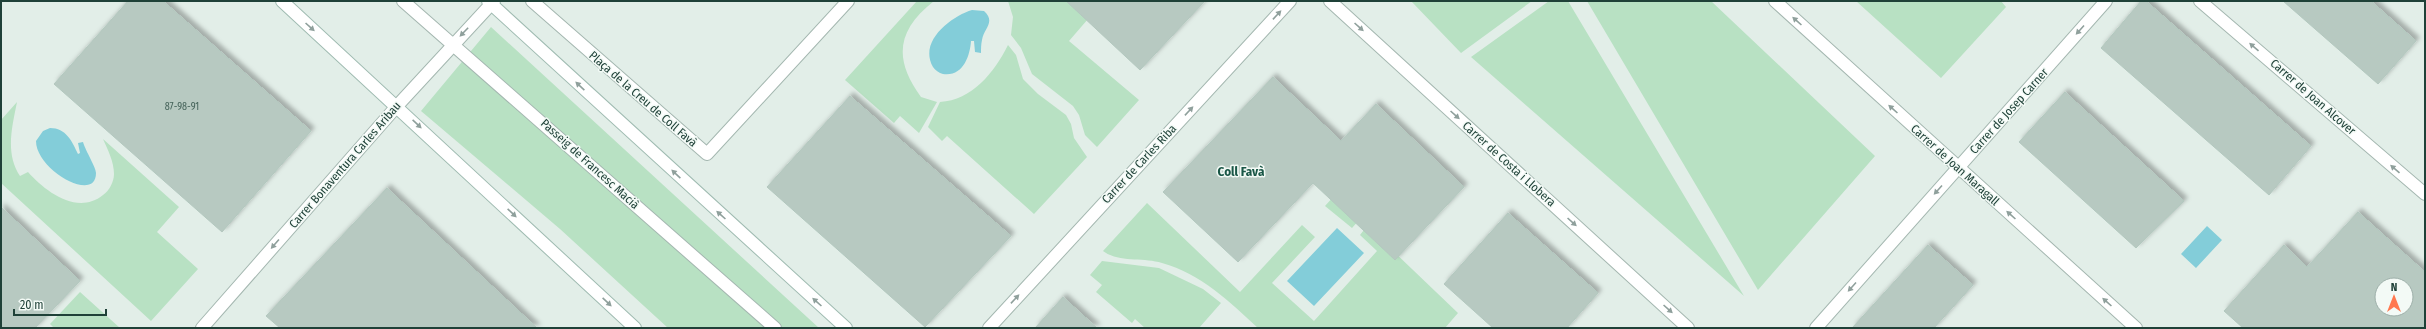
<svg xmlns="http://www.w3.org/2000/svg" width="2426" height="329" viewBox="0 0 2426 329" font-family="'Fira Sans Condensed',sans-serif">
	<style>
		.green { fill: #b8e1c3 }
		.water { fill: #83cdd9 }
		.building { fill: #b7c9c1; stroke: #b3c8bf; fill-rule: evenodd; filter: url(#shadow) }
		.lines { fill: none; stroke-linecap: round; stroke-linejoin: round }
		.street-casing { stroke: #a4b7b0; stroke-width: 14 }
		.secondary-casing { stroke: #9fbbb1; stroke-width: 14 }
		.street { stroke: #fff; stroke-width: 12 }
		.secondary { stroke: #fff; stroke-width: 12 }
		.oneway { fill: #8fa09c }
		.labels { text-anchor: middle; dominant-baseline: central; stroke-width: 3; stroke-linejoin: round; paint-order: stroke }
		.number-label { font-size: 10px; fill: #45635a }
		.street-label { font-size: 12px; fill: #1f4138; stroke: #f3faf6 }
		.neighbourhood-label { font-size: 13px; font-weight: bold; fill: #195646; stroke: #f3faf6 }
	</style>
	<defs>
		<filter id="shadow"><feDropShadow dx="3.5" dy="-3.5" stdDeviation="2" flood-color="#0004"/></filter>
	</defs>
	<rect width="100%" height="100%" fill="#e2eee8"/>
	<path class="green" d="M917 1H934C897 30 893 59 921 97L937 102 919 133 900 116 894 123 845 80Z
		M1008 1H1068L1088 19 1069 41 1139 100 1097 147 1085 135 1079 115 1073 106 1032 74 1021 48 1011 35 1013 17Z
		M1411 1H1532L1461 53Z
		M1549 1H1568L1744 296 1471 57Z
		M1587 1H1711L1875 156 1758 290Z
		M1856 1H2001L2006 7 1941 78Z
		M491 27 819 328H668L560 229 421 111Z
		M1008 45 1016 55 1023 79 1038 94 1066 115 1071 124 1074 138 1087 157 1034 214 947 136 942 141 928 127 940 102C972 100 994 73 1008 45Z
		M17 102C12 128 5 153 20 176L28 172C45 191 77 216 103 195 109 191 114 182 114 174 114 162 108 150 103 139L179 207 157 232 198 269 151 321 1 183V120Z
		M1334 196 1360 219 1352 228 1325 206Z
		M1147 203 1240 292 1302 225 1315 237 1272 283 1314 321 1377 251 1360 235 1367 226 1458 313 1445 328H1258C1229 301 1201 274 1162 263 1143 257 1119 263 1103 251Z
		M1102 261 1159 268 1203 289 1221 303 1199 328H1145L1135 319 1132 323 1096 292 1102 285 1090 275Z
		M80 292 120 328H54L50 324Z"/>
	<path class="water" d="M972 10 984 11C996 22 984 28 982 40 981 44 981 49 981 53L975 52 974 41H971C970 56 963 77 943 74 939 73 935 70 933 67 918 41 952 16 972 10Z
		M50 128C66 128 72 141 78 154L80 153 78 143 83 142C86 152 96 167 96 173 96 204 36 170 36 141L43 131Z
		M2207 226 2222 240 2196 268 2181 254Z
		M1337 228 1364 253 1314 306 1287 281Z"/>
	<path class="building" d="M128 1H163L311 131 222 232 54 84Z
		M1066 1H1205L1140 70Z
		M2141 1H2146L2311 146 2269 195 2101 48Z
		M2283 1H2371L2416 41 2378 84Z
		M1273 77 1341 141 1376 104 1464 187 1395 260 1313 183 1238 262 1163 192Z
		M2065 92 2184 201 2136 248 2019 142Z
		M850 96 1011 236 925 327 767 187Z
		M387 188 537 328H280L266 316Z
		M1 207 80 281 35 328H1Z
		M2358 212 2425 272V328H2243L2224 311 2284 245 2307 267ZM2382 285H2406V309H2382Z
		M1508 213 1598 293 1567 328H1493L1444 284Z
		M1928 245 1973 285 1934 328H1852Z
		M1063 297 1097 328H1035Z"/>
	<g class="lines">
		<g class="street-casing">
			<path id="street" d="M403 1 775 328
				M532 1 707 154 848 1
				M1330 1 1688 328
				M1775 1 2136 328
				M2200 1 2425 194
				M202 328 397 106 494 1
				M989 328 1290 1
				M1816 328 2106 1"/>
		</g>
		<g class="secondary-casing">
			<path id="secondary" d="M282 1 635 328
				M488 1 846 328"/>
		</g>
		<use href="#street" class="street"/>
		<use href="#secondary" class="secondary"/>
	</g>
	<defs><path id="oneway-solid" d="M-6-.8H1V-3.2L6.5 0L1 3.2V.8H-6Z"/></defs>
	<g class="oneway">
		<use href="#oneway-solid" transform="translate(1277 15) rotate(-47)"/>
		<use href="#oneway-solid" transform="translate(1797 21) rotate(-138)"/>
		<use href="#oneway-solid" transform="translate(310 27) rotate(42)"/>
		<use href="#oneway-solid" transform="translate(1359 27) rotate(42)"/>
		<use href="#oneway-solid" transform="translate(2080 30) rotate(132)"/>
		<use href="#oneway-solid" transform="translate(464 32) rotate(134)"/>
		<use href="#oneway-solid" transform="translate(2254 47) rotate(-139)"/>
		<use href="#oneway-solid" transform="translate(580 86) rotate(-137)"/>
		<use href="#oneway-solid" transform="translate(1893 109) rotate(-138)"/>
		<use href="#oneway-solid" transform="translate(1189 111) rotate(-47)"/>
		<use href="#oneway-solid" transform="translate(1455 115) rotate(42)"/>
		<use href="#oneway-solid" transform="translate(417 124) rotate(43)"/>
		<use href="#oneway-solid" transform="translate(2395 169) rotate(-139)"/>
		<use href="#oneway-solid" transform="translate(676 174) rotate(-137)"/>
		<use href="#oneway-solid" transform="translate(1938 190) rotate(132)"/>
		<use href="#oneway-solid" transform="translate(512 213) rotate(43)"/>
		<use href="#oneway-solid" transform="translate(721 215) rotate(-138)"/>
		<use href="#oneway-solid" transform="translate(2011 215) rotate(-138)"/>
		<use href="#oneway-solid" transform="translate(1572 222) rotate(42)"/>
		<use href="#oneway-solid" transform="translate(275 244) rotate(131)"/>
		<use href="#oneway-solid" transform="translate(1852 287) rotate(132)"/>
		<use href="#oneway-solid" transform="translate(1015 299) rotate(-47)"/>
		<use href="#oneway-solid" transform="translate(607 302) rotate(43)"/>
		<use href="#oneway-solid" transform="translate(817 302) rotate(-138)"/>
		<use href="#oneway-solid" transform="translate(2107 302) rotate(-138)"/>
		<use href="#oneway-solid" transform="translate(1668 309) rotate(42)"/>
	</g>
	<g class="labels">
		<g class="number-label">
			<text x="182" y="107">87-98-91</text>
		</g>
		<g class="street-label">
			<text transform="translate(2313 97) rotate(41)">Carrer de Joan Alcover</text>
			<text transform="translate(643 99) rotate(41)">Plaça de la Creu de Coll Favà</text>
			<text transform="translate(2009 111) rotate(-48)">Carrer de Josep Carner</text>
			<text transform="translate(590 164) rotate(42)">Passeig de Francesc Macià</text>
			<text transform="translate(1139 164) rotate(-47)">Carrer de Carles Riba</text>
			<text transform="translate(1509 164) rotate(42)">Carrer de Costa i Llobera</text>
			<text transform="translate(345 165) rotate(-49)">Carrer Bonaventura Carles Aribau</text>
			<text transform="translate(1955 165) rotate(42)">Carrer de Joan Maragall</text>
		</g>
		<g class="neighbourhood-label">
			<text x="1241" y="171">Coll Favà</text>
		</g>
	</g>
	<rect width="2426" height="329" fill="none" stroke="#1f4138" stroke-width="4"/>
	<g transform="translate(2394 297)"><circle r="19" fill="#f3faf6" stroke="#9eb0aa"/>
	<path d="M0-3L7 15L0 10L-7 15Z" fill="#ff784f"/>
	<text y="-6" font-size="11" font-weight="bold" text-anchor="middle" fill="#1f4138">N</text>
	</g>
	<path d="M14 309v6h92v-6" fill="none" stroke="#1f4138" stroke-width="2"/>
	<text x="20" y="309" font-size="12" fill="#1f4138" stroke="#f3faf6" stroke-width="3" paint-order="stroke">20 m</text>
</svg>
